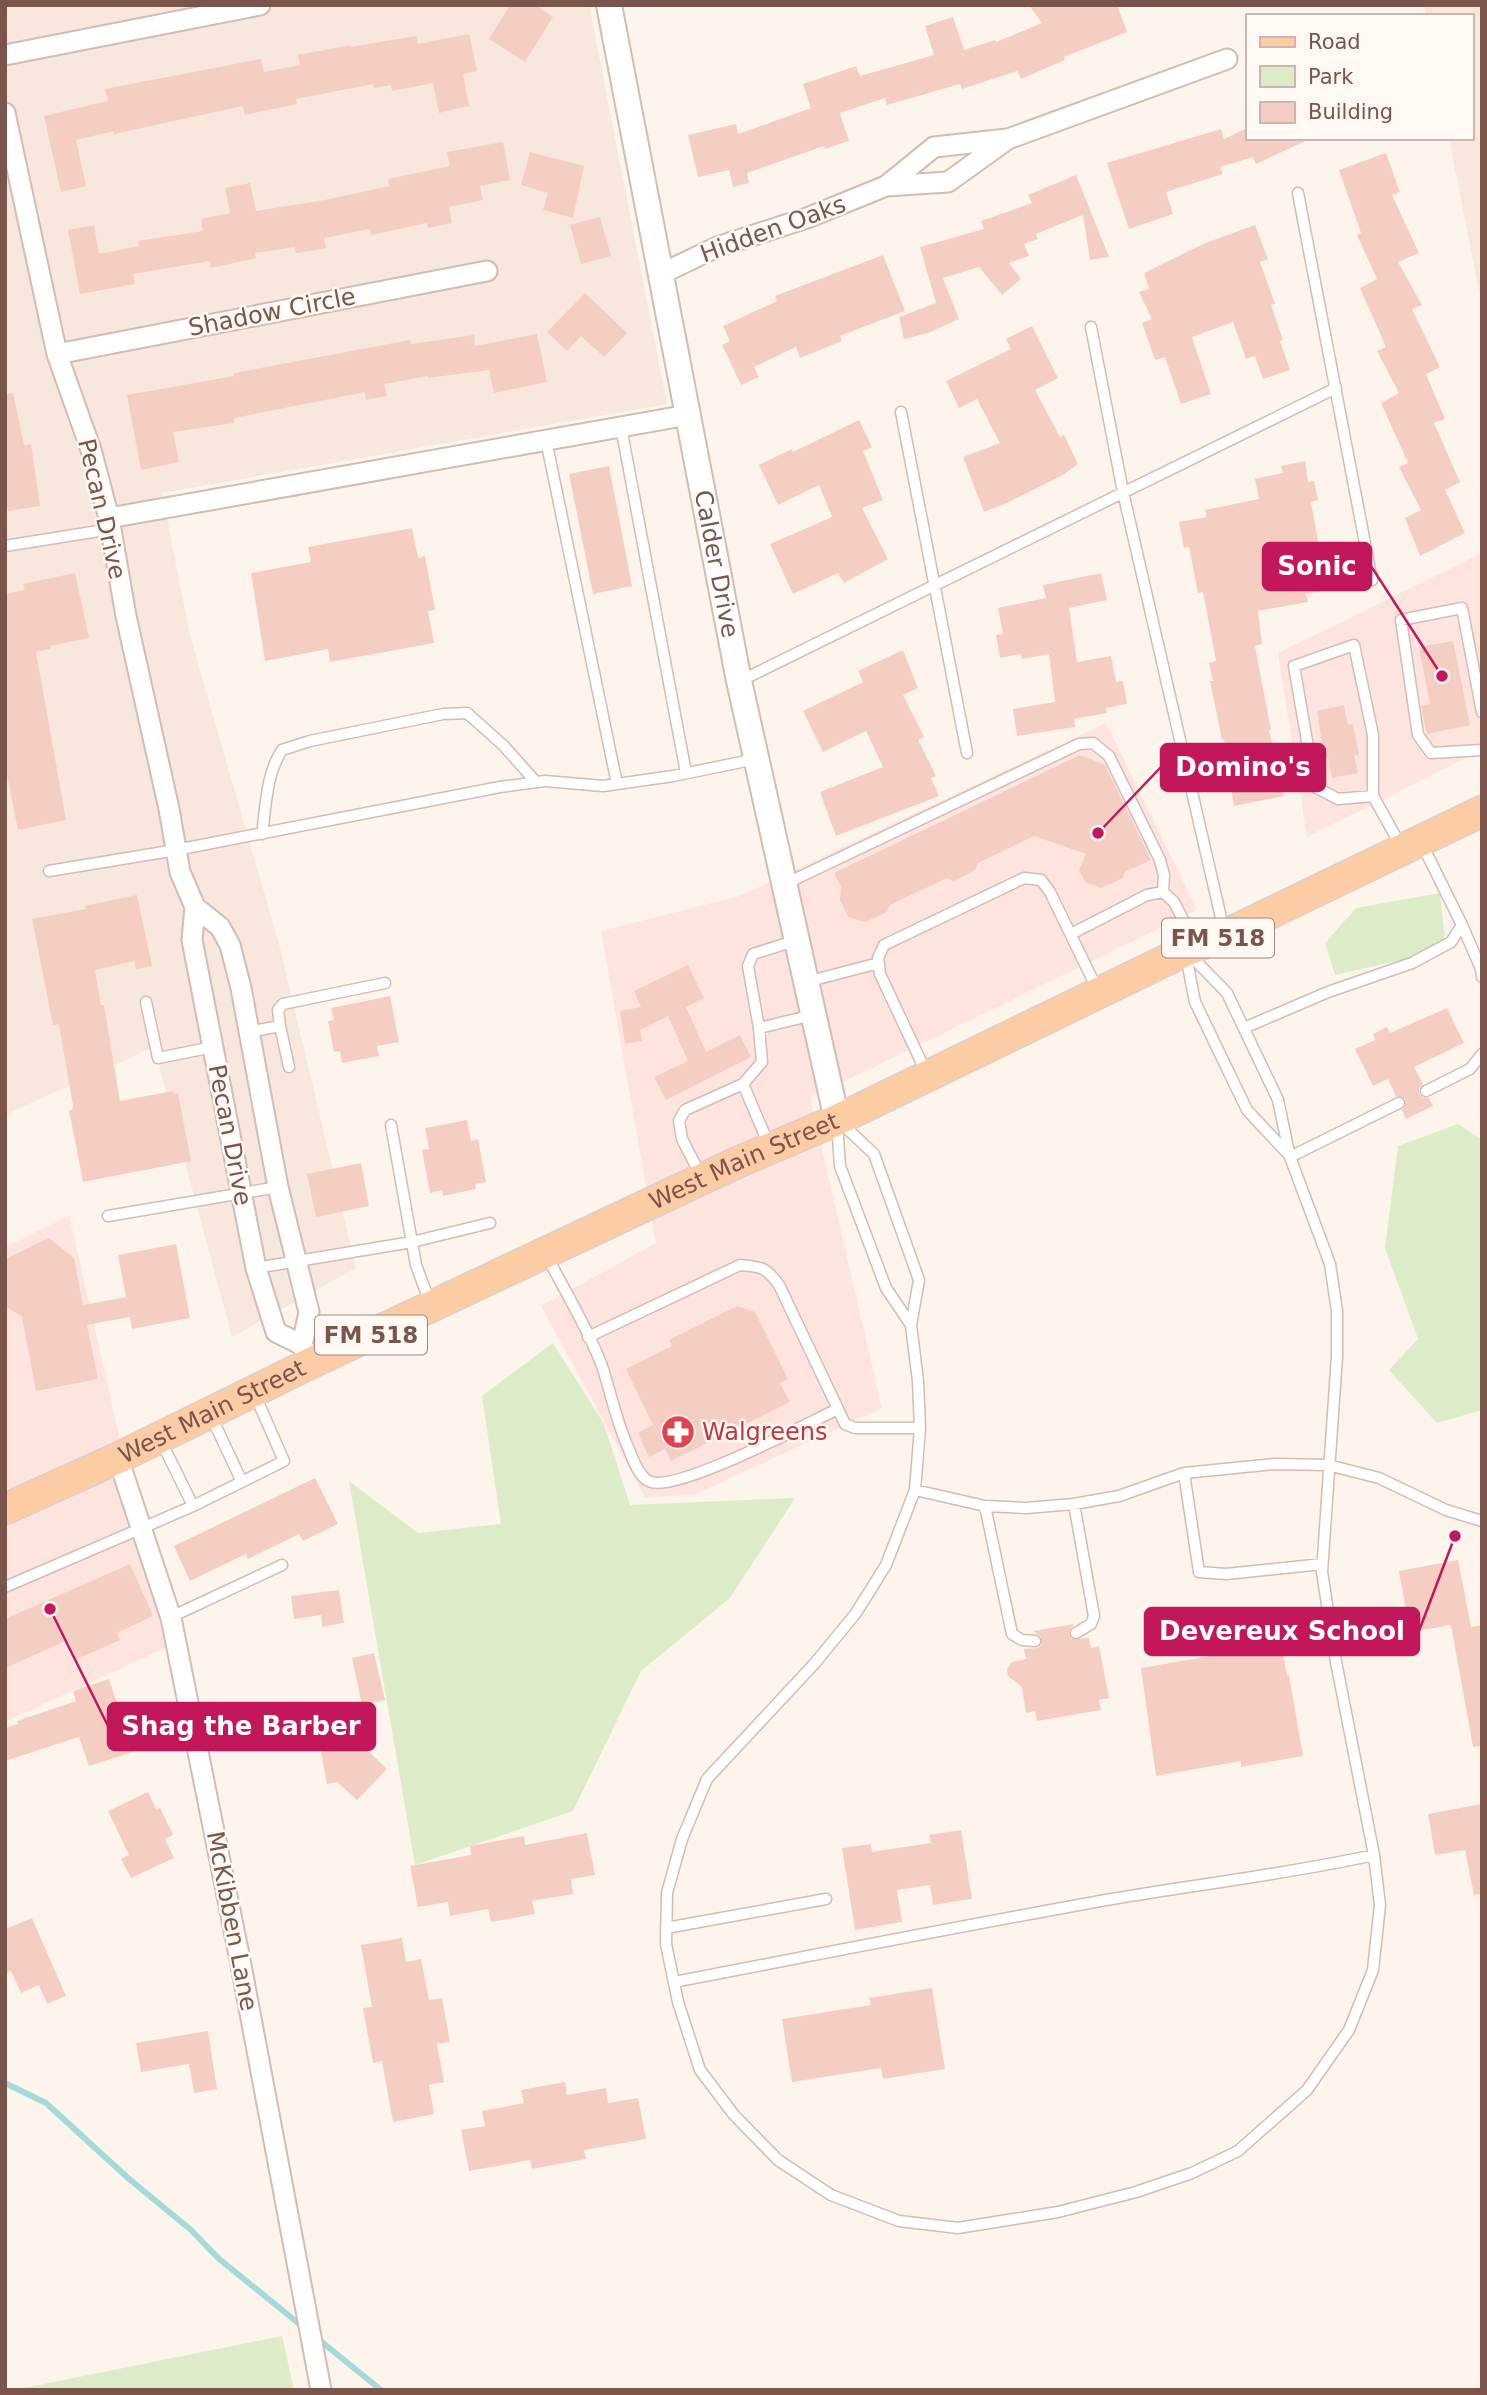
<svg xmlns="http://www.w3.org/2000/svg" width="1487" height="2395" viewBox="0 0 1487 2395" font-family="'DejaVu Sans',sans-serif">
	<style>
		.residential { fill: #f7e7dc }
		.commercial { fill: #fde4df }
		.green { fill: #ddecc8 }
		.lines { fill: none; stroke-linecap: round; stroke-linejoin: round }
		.stream { stroke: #a4dbda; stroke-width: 6 }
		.building { fill: #f4cec2 }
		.service-casing { stroke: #d3bcb2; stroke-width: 13 }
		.minor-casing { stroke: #d3bcb2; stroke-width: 23 }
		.tertiary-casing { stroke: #d3bcb2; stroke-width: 28 }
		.primary-casing { stroke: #dacfcd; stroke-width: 33 }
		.service { stroke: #fff; stroke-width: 10 }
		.minor { stroke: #fff; stroke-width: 19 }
		.tertiary { stroke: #fff; stroke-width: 24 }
		.primary { stroke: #fccda4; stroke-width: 30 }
		.labels { text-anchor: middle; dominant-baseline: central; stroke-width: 5; stroke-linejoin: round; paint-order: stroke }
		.shield { fill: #fff8f3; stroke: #a2867e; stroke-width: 2 }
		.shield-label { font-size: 23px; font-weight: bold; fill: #7a554c }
		.street-label { font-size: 24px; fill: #7a554c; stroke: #fff8f3 }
		.health-label { font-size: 24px; fill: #be3a42; stroke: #fff8f3; text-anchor: start }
		.leader { fill: none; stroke: #c2185b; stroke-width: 2.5 }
		.callout-dot { fill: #c2185b; stroke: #fff8f3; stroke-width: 2.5 }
		.callout { fill: #c2185b; stroke: #c2185b; stroke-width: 2.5 }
		.callout-label { font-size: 26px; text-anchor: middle; font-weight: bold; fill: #fff }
	</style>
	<rect width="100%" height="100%" fill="#fdf4ec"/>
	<path class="residential" d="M5 5H589L667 404 162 493 190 636 279 944 356 1268 232 1337 154 1047 5 1115Z
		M1424 5H1482V306L1449 138H1471V16H1426Z"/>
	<path class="commercial" d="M1482 553V750L1307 837 1278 653Z
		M1106 723 1197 910 810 1098 882 1408 694 1495 645 1497 541 1306 656 1243 601 931 740 896Z
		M69 1215 167 1647 5 1722V1247Z"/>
	<path class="green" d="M1440 893 1446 950 1335 975 1325 943 1356 908Z
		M1458 1124 1482 1140V1410L1437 1423 1389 1370 1418 1339 1385 1248 1398 1146Z
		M553 1343 604 1424 630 1505 795 1498 730 1598 641 1671 573 1811 415 1865 349 1481 418 1533 501 1524 482 1396Z
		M282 2336 294 2390H14Z"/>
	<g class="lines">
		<path class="stream" d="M5 2083 46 2103 128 2178 191 2230 218 2258 303 2327
			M317 2338 381 2390"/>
	</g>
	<path class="building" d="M510 5H535L553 17 525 62 489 39Z
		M1029 5H1117L1127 32 1064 57 1065 60 1021 79 1017 71 962 89 960 84 887 105 885 98 840 113 849 141 825 149 824 146 747 173 749 183 733 187 729 170 698 177 688 135 736 124 738 134 811 108 803 84 856 66 860 76 934 55 925 26 953 17 964 50 995 40 996 42 1042 23Z
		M469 34 477 71 463 74 469 106 439 113 433 83 392 91 391 85 374 88 373 84 296 99 297 104 245 115 243 106 114 134V131L76 140 86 186 61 192 44 116 108 101 105 89 261 59 264 72 300 65 298 55 351 45V47L416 36 418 44Z
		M1247 128V138H1312L1256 164 1253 157 1220 167 1223 174 1166 192 1173 214 1129 229 1107 163 1221 129 1224 139Z
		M503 142 510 180 480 186 483 200 449 207 452 223 428 228 427 223 371 235 370 229 324 238 326 248 296 253 295 247 255 253 256 258 211 268 210 261 133 274 135 284 80 294 68 230 94 225 99 254 139 246 138 241 203 231 201 219 230 213 225 188 250 183 256 211 325 200 389 186 388 179 450 166 447 152Z
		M530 152 584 166 573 218 543 210 548 193 521 185Z
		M1386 153 1400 192 1392 195 1419 253 1398 262 1422 305 1412 309 1440 367 1426 374 1445 419 1434 423 1460 482 1445 490 1465 533 1420 556 1405 518 1421 510 1399 467 1408 463 1381 403 1399 393 1377 351 1386 347 1360 288 1377 279 1357 235 1361 233 1339 170Z
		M1076 175 1109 257 1090 260 1083 215 1036 234 1038 239 1024 244 1029 256 1009 263 1021 279 1002 295 979 267 943 278 959 319 928 333 904 339 899 317 936 303 920 247 984 229 981 221 1032 203 1028 195Z
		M600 217 611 256 581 264 570 225Z
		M1255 225 1268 259 1260 262 1275 304 1271 305 1283 340 1280 341 1290 370 1263 379 1255 356 1246 359 1233 322 1192 337 1211 394 1181 404 1165 357 1155 360 1142 323 1152 319 1139 292 1149 289 1144 273 1203 244Z
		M883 255 905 311 840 336 842 341 800 358 796 347 754 367 759 377 741 385 722 345 730 341 723 326 777 301 775 296Z
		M585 293 627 333 604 357 581 336 567 351 547 332Z
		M1032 326 1058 378 1035 390 1060 437 1064 435 1078 464 1063 475 1005 504 984 512 963 457 1000 443 977 399 959 408 946 381 1011 349 1006 339Z
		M537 334 547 382 494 393 489 370 428 378V376L384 384 387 396 366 400 365 392 234 418V423L173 432 179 462 141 470 127 395 234 376V373L410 340 411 344 474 335 475 346Z
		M13 393 24 445 31 444 40 506 8 511 5 488V394Z
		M859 420 872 447 863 451 883 500 862 508 888 559 844 583 838 573 793 594 770 544 832 517 819 485 778 505 759 465 792 449 793 452Z
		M1305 461 1308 482 1314 481 1318 500 1311 502 1322 564 1329 563 1334 589 1306 594 1308 602 1258 611 1262 644 1255 646 1271 730H1269L1284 796 1234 806 1224 739 1222 740 1210 681H1213L1209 663 1216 661 1203 592 1198 593 1189 547 1184 548 1179 522 1207 517 1205 510 1259 499 1255 479 1283 473 1281 466Z
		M609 466 632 586 593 594 569 474Z
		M412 528 418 558 425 556 435 610 428 611 434 643 330 662 328 649 265 661 251 573 311 562 308 547Z
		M75 573 89 638 50 646V649L36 652 66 820 18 830 5 765V594L25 590 23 584Z
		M1101 573 1107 600 1069 608 1077 662 1111 656 1116 682 1123 681 1127 704 1106 708 1107 713 1074 719 1075 727 1017 736 1013 709 1055 702 1049 654 1022 659 1021 654 1000 658 996 635 1003 634 998 608 1046 598 1043 585Z
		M1453 641 1470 725 1427 734 1421 706 1430 704 1419 647Z
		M903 650 918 688 903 695 924 737 918 740 936 776 931 778 939 796 836 836 820 792 883 767 866 731 823 752 803 711 863 682 858 671Z
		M1344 705 1348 725 1353 724 1359 755 1354 756 1358 773 1332 778 1328 758H1324L1317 711Z
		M1080 755 1105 765 1151 860 1125 872 1123 878 1101 888 1085 882 1079 870 1086 854 1034 836 978 863 975 870 954 881 947 878 890 905 887 912 865 922 848 917 840 900 841 887 834 873Z
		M137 895 152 966 136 969 134 961 95 970 101 1005H104L120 1101 173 1091V1094L178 1093 191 1161 83 1182 69 1110H72L73 1106 59 1024 53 1025 32 919 86 909 85 906Z
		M688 965 704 998 686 1007 706 1052 740 1035 751 1057 666 1100 654 1077 688 1061 668 1016 640 1030 642 1041 625 1044 620 1011 641 1007 634 991Z
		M390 996 399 1042 377 1046 379 1056 342 1063 340 1051 334 1052 328 1021 334 1020 331 1008Z
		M1447 1008 1464 1043 1414 1067 1423 1084 1419 1088V1094L1423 1098H1429L1433 1106 1406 1119 1402 1110 1406 1104 1405 1099 1396 1096 1388 1079 1373 1086 1355 1049 1375 1040 1373 1034 1387 1027 1390 1033Z
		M467 1120 471 1141 478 1139 486 1182 475 1184 476 1189 443 1196 442 1190 430 1193 422 1150 429 1149 425 1128Z
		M361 1163 369 1206 316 1217 307 1174Z
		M49 1238 74 1258 83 1305 126 1297 118 1255 176 1244 190 1318 132 1329 130 1317 87 1325 98 1379 36 1391 22 1317 5 1306V1259Z
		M737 1306 755 1312 788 1379 780 1383 790 1402 671 1461 665 1449 649 1457 638 1433 653 1425 626 1369 672 1346 669 1340Z
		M315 1478 338 1524 303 1541 299 1534 248 1559 246 1554 190 1581 174 1546Z
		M1458 1560 1471 1627 1482 1625V1746L1473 1747 1451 1625 1410 1632 1399 1571Z
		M130 1564 153 1616 117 1633 120 1640 77 1659 68 1640 5 1668V1619Z
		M339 1590 344 1623 322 1627 321 1615 294 1619 291 1596Z
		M1074 1624 1069 1632 1072 1639 1089 1638 1091 1648 1099 1646 1109 1698 1099 1700 1101 1710 1037 1721 1035 1711 1026 1713 1022 1687 1008 1676 1007 1669 1012 1662 1026 1659 1024 1649 1038 1648 1041 1645V1637L1033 1631Z
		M1281 1644 1287 1675H1289L1303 1756 1241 1767V1761L1156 1776 1141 1668Z
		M374 1653 385 1700 362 1705 352 1658Z
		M109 1679 133 1752 89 1766 79 1737 5 1761V1728L18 1724 17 1721 76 1701 73 1691Z
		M356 1721 372 1740 364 1747 387 1769 357 1800 337 1782 327 1784 320 1747H315L311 1730Z
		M148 1792 156 1809 160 1808 173 1835 165 1839 174 1858 131 1878 121 1859 129 1855 108 1811Z
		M1482 1804V1894L1474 1895 1465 1850 1435 1855 1428 1814Z
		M961 1830 972 1899 933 1905 930 1885 897 1890 902 1922 855 1930 842 1848 871 1844 872 1852 931 1843 929 1835Z
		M587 1833 595 1875 571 1879 573 1894 532 1901 535 1914 491 1922 488 1909 450 1916 448 1902 418 1907 410 1866 471 1855 470 1846 524 1836 525 1845Z
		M32 1918 66 1996 47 2004 39 1985 21 1993 11 1971 5 1974V1929Z
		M402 1938 406 1962 421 1959 429 2000 442 1998 450 2042 437 2044 444 2082 429 2085 434 2114 393 2122 382 2061 373 2063 363 2008 372 2007 361 1945Z
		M932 1988 945 2069 883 2079 881 2068 792 2082 782 2019 871 2005 869 1998Z
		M208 2031 217 2089 194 2093 189 2064 141 2072 136 2043Z
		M565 2082 567 2095 606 2088 608 2103 638 2098 646 2139 584 2150 586 2159 532 2169 530 2160 469 2171 461 2130 485 2126 482 2111 524 2103 521 2090Z"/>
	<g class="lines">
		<g class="service-casing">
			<path id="service" d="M1298 193 1372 580
				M1091 327 1123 492 1224 931
				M901 412 967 753
				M621 427 686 773
				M546 440 617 784
				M5 546 111 529
				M740 681 1336 388
				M1482 712 1462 608 1401 620 1418 735 1431 753 1482 750
				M1373 796 1338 799 1315 787 1294 666 1354 645 1373 735V796L1401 846
				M262 834C266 806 266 774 282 750L310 741 443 714 467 713 503 745 536 782
				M49 871 176 850 500 787 545 781 603 786 673 776 756 759
				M785 884 1079 744 1093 743 1109 756 1160 860 1164 875 1163 892
				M1462 925 1481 969 1482 977
				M1071 934 1147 895 1163 892 1174 902 1195 943
				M1186 956 1195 1002 1247 1110 1290 1156
				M806 982 879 963
				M146 1002 158 1058 213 1047
				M280 1026 278 1010 283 1004 385 983
				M759 1028 813 1015
				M1244 1028 1328 992 1412 963 1451 942 1462 925 1422 844
				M248 1032 280 1026 289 1067
				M926 1072 880 974 878 958 884 945 1024 878 1041 880 1050 892 1097 989
				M743 1084 769 1145
				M1426 1091 1470 1069 1482 1054
				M840 1122 874 1154 919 1280 911 1325 918 1381 920 1428 915 1490 886 1565 856 1613 815 1663 707 1779 682 1839 667 1893 666 1944 678 2002 700 2070 734 2115 778 2160 831 2195 899 2221 958 2228 1058 2212 1136 2192 1192 2173 1238 2151 1307 2090 1349 2030 1373 1970 1380 1905 1374 1855 1336 1662 1322 1572 1337 1356V1311L1330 1264 1290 1157 1278 1100 1227 993 1189 954
				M837 1124 840 1166 886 1288 911 1325
				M391 1125 416 1265 430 1303
				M1290 1157 1399 1103
				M701 1176 682 1139 679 1121 685 1110 743 1084 762 1062 759 1028 748 966 753 954 797 940
				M108 1216 278 1187
				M547 1256C565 1292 588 1328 602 1366 611 1393 616 1421 628 1447 632 1457 639 1479 651 1482 680 1491 806 1424 838 1409L845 1424 855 1428H920
				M256 1268 412 1242 490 1223
				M588 1337 740 1265C762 1267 766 1267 779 1285L838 1409
				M211 1416 242 1482
				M161 1441 193 1506
				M1184 1473 1199 1572 1226 1574 1322 1564
				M915 1490 985 1506 1026 1508 1074 1504 1119 1496 1184 1473 1275 1464 1328 1465 1379 1478 1446 1510 1482 1521
				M1074 1504 1094 1616 1091 1624 1076 1633
				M985 1506 1012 1634 1022 1640 1035 1641
				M5 1587 193 1506 284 1461 255 1395
				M171 1617 282 1565
				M666 1928 826 1899
				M674 1982C820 1954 966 1925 1112 1899 1200 1884 1288 1874 1374 1855"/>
		</g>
		<g class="minor-casing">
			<path id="minor" d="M5 55 260 5
				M5 113 57 354 91 450 109 518 126 616 169 809 180 872 195 907 192 940 256 1268 276 1332 302 1345
				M886 186 934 147 1007 139
				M661 274 717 247 807 218 886 186 948 182 1008 139 1227 59
				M57 354 487 271
				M109 518 688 415
				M195 907 220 927 230 945 241 988 278 1187 309 1312 302 1345 308 1357
				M118 1458 171 1618 240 1960 321 2390"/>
		</g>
		<g class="tertiary-casing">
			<g id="tertiary">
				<path id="s1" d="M609 5 739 681 837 1120"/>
			</g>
		</g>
		<g class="primary-casing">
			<g id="primary">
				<path id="s2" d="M5 1509 118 1458 311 1363 736 1163 837 1120 1185 951 1225 935 1482 811"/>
			</g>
		</g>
		<use href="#service" class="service"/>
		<use href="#minor" class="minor"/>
		<use href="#tertiary" class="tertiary"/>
		<use href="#primary" class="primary"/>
	</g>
	<defs>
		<g id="pharmacy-disc" transform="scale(1.75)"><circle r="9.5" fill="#e0444e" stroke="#fff8f3"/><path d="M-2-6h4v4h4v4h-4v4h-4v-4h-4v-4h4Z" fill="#fff"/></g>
	</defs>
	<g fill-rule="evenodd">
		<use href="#pharmacy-disc" x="678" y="1432"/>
	</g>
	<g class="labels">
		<g class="shield">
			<rect x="1162" y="918.5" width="112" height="39" rx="5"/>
			<rect x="315" y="1315.5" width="112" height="39" rx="5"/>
		</g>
		<g class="shield-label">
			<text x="1218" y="938">FM 518</text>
			<text x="371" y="1335">FM 518</text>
		</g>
		<g class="street-label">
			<text transform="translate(773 229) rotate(-20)">Hidden Oaks</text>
			<text transform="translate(272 312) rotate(-11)">Shadow Circle</text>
			<text transform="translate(102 509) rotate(77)">Pecan Drive</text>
			<text stroke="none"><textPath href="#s1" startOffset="569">Calder Drive</textPath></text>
			<text transform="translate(230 1135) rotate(79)">Pecan Drive</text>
			<text stroke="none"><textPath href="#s2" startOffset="817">West Main Street</textPath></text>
			<text stroke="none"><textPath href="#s2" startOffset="229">West Main Street</textPath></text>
			<text transform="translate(232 1921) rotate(79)">McKibben Lane</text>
		</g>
		<g class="health-label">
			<text x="702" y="1432">Walgreens</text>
		</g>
	</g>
	<path class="leader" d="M1442 676L1371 566M1098 833L1161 767M1455 1536L1419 1631M50 1609L108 1726"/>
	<g class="callout-dot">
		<circle cx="1442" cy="676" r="7"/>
		<circle cx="1098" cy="833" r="7"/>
		<circle cx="1455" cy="1536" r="7"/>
		<circle cx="50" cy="1609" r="7"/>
	</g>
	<g class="callout">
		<rect x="1263" y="543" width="108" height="47" rx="7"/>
		<rect x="1161" y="744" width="164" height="47" rx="7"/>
		<rect x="1145" y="1608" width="274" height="47" rx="7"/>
		<rect x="108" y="1703" width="267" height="47" rx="7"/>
	</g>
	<g class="callout-label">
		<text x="1317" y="575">Sonic</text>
		<text x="1243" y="776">Domino's</text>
		<text x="1282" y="1640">Devereux School</text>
		<text x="241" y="1735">Shag the Barber</text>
	</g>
	<rect width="1487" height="2395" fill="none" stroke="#7a554c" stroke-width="14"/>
	<rect x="1246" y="14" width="228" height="126" fill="#fff8f3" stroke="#cab7b0" stroke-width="2"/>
	<rect x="1260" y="37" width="35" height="10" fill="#fccda4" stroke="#cab7b0" stroke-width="2"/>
	<text x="1308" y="49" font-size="21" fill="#7a554c">Road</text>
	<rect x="1260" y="66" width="35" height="21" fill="#ddecc8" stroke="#cab7b0" stroke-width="2"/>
	<text x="1308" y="84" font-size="21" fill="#7a554c">Park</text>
	<rect x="1260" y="102" width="35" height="21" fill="#f4cec2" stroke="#cab7b0" stroke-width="2"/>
	<text x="1308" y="119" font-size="21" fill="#7a554c">Building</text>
</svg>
